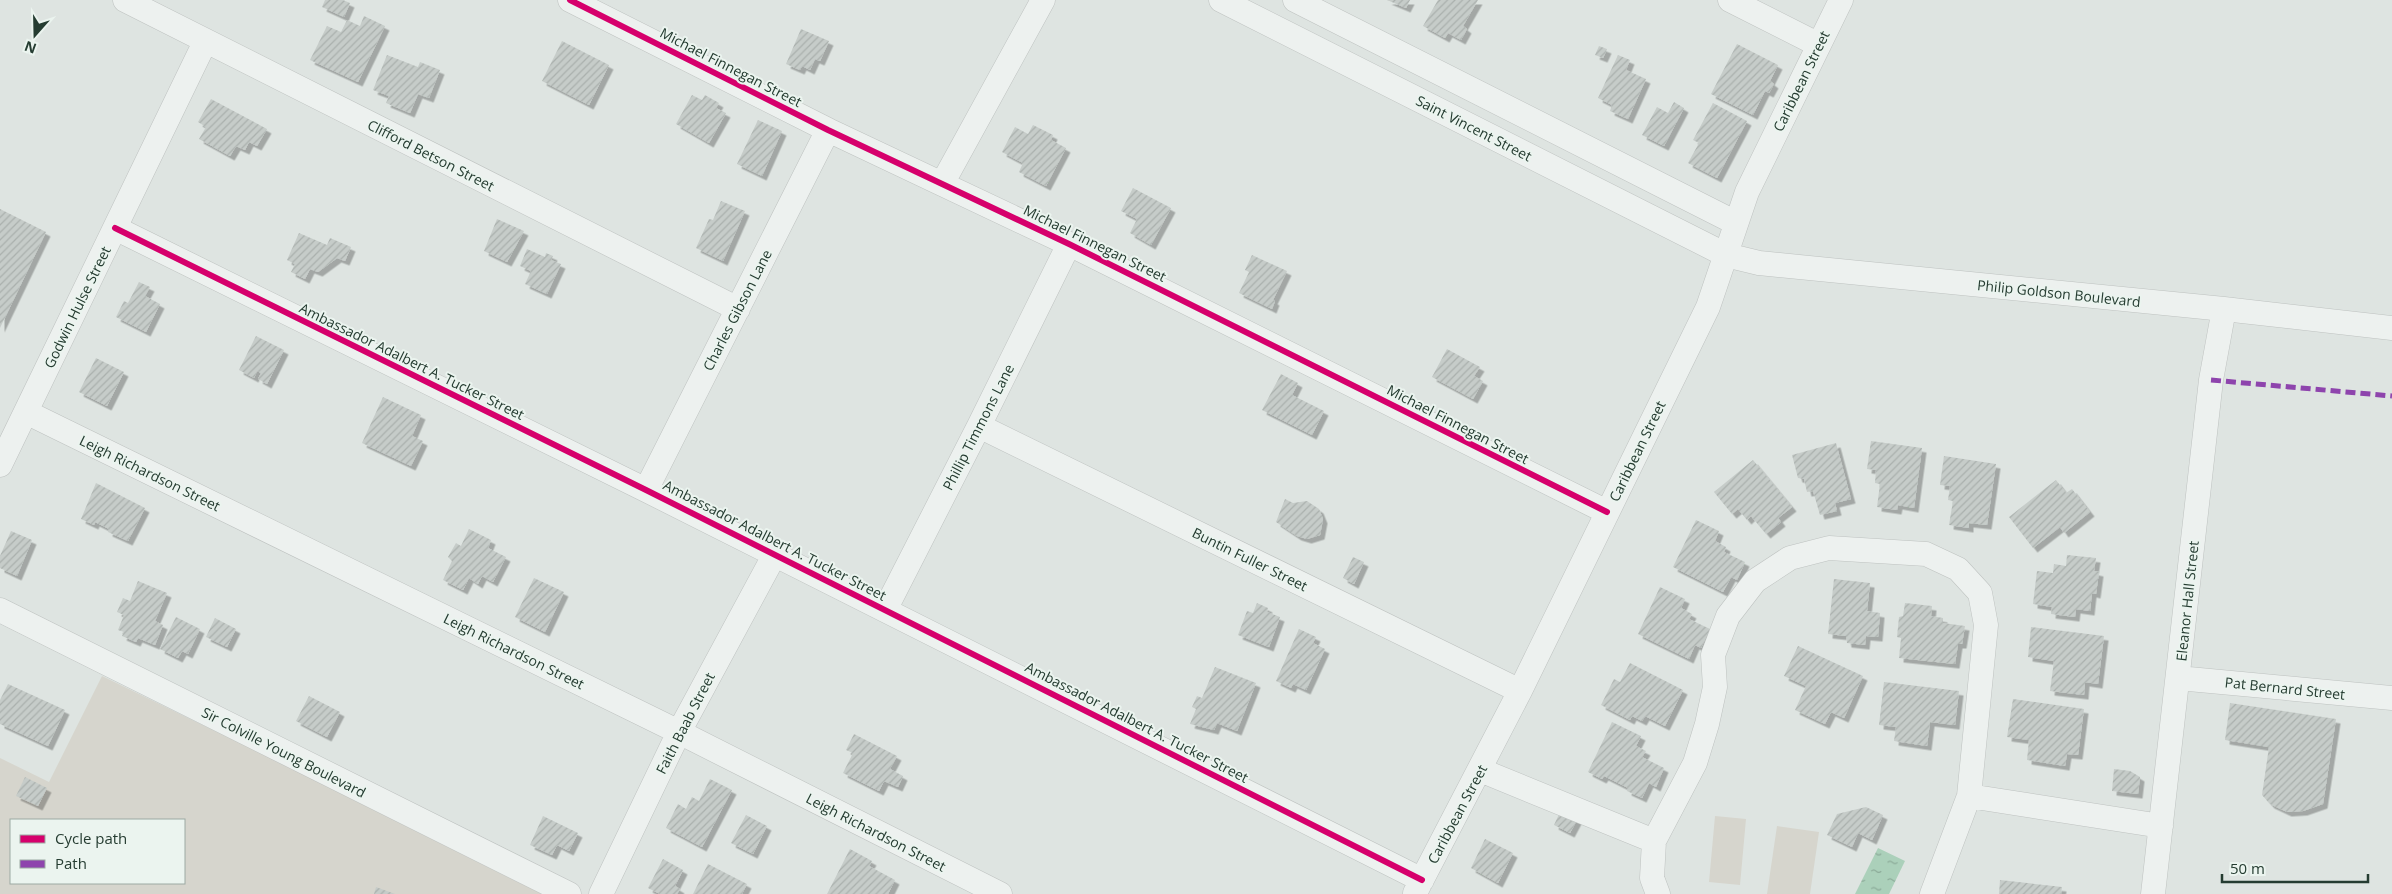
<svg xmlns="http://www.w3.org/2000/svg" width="2392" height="894" viewBox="0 0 2392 894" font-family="'Open Sans',sans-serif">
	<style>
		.green { fill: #d6d5cd; fill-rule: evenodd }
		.water { fill: url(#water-ripples) }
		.building { fill: url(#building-hatch); filter: url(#shadow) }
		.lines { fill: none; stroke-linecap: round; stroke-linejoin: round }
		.minor-casing { stroke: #bec2c0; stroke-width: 25 }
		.minor { stroke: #edf1ef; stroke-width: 24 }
		.quiet { stroke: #8e44ad; stroke-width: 5; stroke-dasharray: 10 5; stroke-linecap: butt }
		.cycleway-casing { stroke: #ebf4ef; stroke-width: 9 }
		.cycleway { stroke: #d6006c; stroke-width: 6 }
		.labels { text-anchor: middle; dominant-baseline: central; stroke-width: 4; stroke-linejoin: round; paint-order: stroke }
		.street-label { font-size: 14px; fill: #253c31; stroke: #ebf4ef }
	</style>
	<defs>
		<pattern id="water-ripples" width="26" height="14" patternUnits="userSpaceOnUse" patternTransform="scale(1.25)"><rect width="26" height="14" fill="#abd0ba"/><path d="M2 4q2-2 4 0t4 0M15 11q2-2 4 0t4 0" fill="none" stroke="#8baa98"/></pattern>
		<pattern id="building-hatch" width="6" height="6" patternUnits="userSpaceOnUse" patternTransform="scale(1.25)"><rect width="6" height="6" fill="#c6ccc9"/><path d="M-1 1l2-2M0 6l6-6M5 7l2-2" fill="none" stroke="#aab0ad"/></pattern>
		<filter id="shadow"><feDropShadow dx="4.5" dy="4.5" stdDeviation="0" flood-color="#0004"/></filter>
	</defs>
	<rect width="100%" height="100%" fill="#dee4e1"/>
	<path class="green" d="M102 676 550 894H0V758L49 782ZM11 820H184V883H11Z
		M1715 816 1746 819 1740 885 1709 882Z
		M1777 826 1819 832 1810 894H1767Z"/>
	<path class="water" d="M1878 848 1905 861 1889 894H1855Z"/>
	<path class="building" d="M325 0H343L350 3 344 17 322 7Z
		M1387 0H1410L1406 8Z
		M1438 0H1478L1463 26 1467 29 1461 40 1448 33 1445 38 1423 26Z
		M364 16 385 26 358 82 310 60 327 26 341 32 347 20 360 26Z
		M801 29 829 41 820 61 815 59 810 70 802 66 800 70 786 64Z
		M562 41 609 65 589 105 542 81Z
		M1737 44 1778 65 1770 81 1774 84 1769 93 1765 91 1753 115 1711 94Z
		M1599 46 1607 49 1603 58 1595 55Z
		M387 55 418 67 420 62 440 70 429 98 418 94 410 113 386 103 389 96 373 90Z
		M1618 55 1630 60 1626 70 1646 79 1628 119 1610 111 1612 105 1598 98Z
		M692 95 702 100 705 95 719 103 716 108 726 113 709 143 676 124Z
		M211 99 267 129 257 146 249 142 245 150 236 146 230 156 199 139 206 127 198 122Z
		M1674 102 1684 108 1664 146 1642 135 1657 107 1668 113Z
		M1713 103 1747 121 1717 178 1688 163 1699 143 1693 140Z
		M758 120 782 131 762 176 737 164Z
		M1033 125 1053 135 1051 140 1066 148 1046 186 1019 172 1023 163 1002 152 1015 127 1028 134Z
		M1133 188 1171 208 1151 245 1130 233 1137 219 1121 211Z
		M721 201 745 211 723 261 696 248 709 219 713 220Z
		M0 209 46 232 0 328Z
		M497 219 524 231 507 262 484 251Z
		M299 233 327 245 330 238 351 247 345 261 337 258 318 272 310 269 305 279 291 272 295 264 287 260Z
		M527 249 545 257 546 253 553 256 551 260 561 264 547 294 525 284 531 271 520 266Z
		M1252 255 1287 271 1273 300 1275 301 1272 309 1239 293 1249 272 1245 270Z
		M139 282 150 287 145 296 160 304 146 332 116 317 124 301 128 303Z
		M256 336 284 350 267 384 258 379 261 373 257 371 254 378 239 370Z
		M1447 349 1480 367 1474 376 1483 381 1473 399 1432 377Z
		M96 358 124 372 107 406 79 392Z
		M1281 374 1298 383 1292 395 1324 411 1312 435 1262 410Z
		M383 397 421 415 412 436 423 441 411 466 362 443Z
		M1871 441 1922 448 1914 508 1898 505 1897 510 1877 507 1880 484 1875 483 1876 470 1867 469Z
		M1836 443 1851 499 1835 503 1837 511 1820 515 1813 491 1807 492 1804 479 1798 478 1792 455Z
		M1944 456 1996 464 1987 525 1969 523V528L1949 525 1953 501 1948 500 1950 486 1940 485Z
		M1753 460 1792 507 1778 518 1781 522 1766 534 1751 516 1747 520 1738 509 1732 514 1714 492Z
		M2056 480 2066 493 2072 489 2090 512 2064 533 2060 527 2033 548 2009 517Z
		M96 483 145 508 128 541 108 532 109 529 95 522 94 525 81 519Z
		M1285 499 1293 503 1307 501 1319 509 1323 519 1320 535 1307 539 1297 536 1276 522Z
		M1696 520 1719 531 1715 541 1726 547 1724 552 1745 562 1737 580 1731 577 1723 592 1673 567Z
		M469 529 491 540 488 548 506 557 493 582 482 576 478 584 469 578 463 590 443 580 452 561 448 557 456 543 461 546Z
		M11 531 32 540 17 576 0 568V556Z
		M2067 555 2096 558 2094 571 2099 572 2096 594 2092 593 2090 611 2076 609 2075 617 2051 614 2052 607 2033 604 2037 571 2053 573 2054 564 2066 566Z
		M1353 557 1364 562 1354 584 1343 578Z
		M534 578 564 592 545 632 515 617Z
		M1834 579 1870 583 1867 611 1880 613 1878 637 1866 636 1865 645 1847 643 1846 636 1828 634Z
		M138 581 167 593 155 621 163 625 155 645 138 638 136 642 122 636 124 632 118 630 124 615 117 612 123 598 130 601Z
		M1660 587 1685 599 1681 608 1692 614 1689 619 1710 629 1701 648 1695 645 1689 659 1638 634Z
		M1257 603 1268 608 1267 612 1280 617 1269 647 1238 635 1247 611 1253 613Z
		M1905 603 1932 606 1931 616 1943 618V623L1965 626 1962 644H1958L1955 664 1899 658 1901 638 1897 637 1899 617 1903 616Z
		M176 617 200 629 188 654 182 651 178 658 160 649Z
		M215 618 236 629 227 647 206 637Z
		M2031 627 2104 636 2098 684 2085 682 2084 695 2050 691 2054 661 2028 657Z
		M1299 629 1316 637 1313 643 1325 649 1306 690 1293 684 1291 688 1276 681Z
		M1798 646 1863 676 1844 718 1831 712 1825 724 1795 710 1806 686 1784 676Z
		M1630 663 1683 690 1665 726 1645 716 1642 721 1632 716 1630 720 1601 705 1614 679 1620 682Z
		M1215 667 1256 683 1237 731 1217 723 1214 730 1190 724 1196 709 1192 707 1197 696 1202 698Z
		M1884 682 1959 691 1955 725 1930 722 1927 746 1894 741 1896 727 1879 725Z
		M8 684 65 710 48 746 0 724V700Z
		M309 696 340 712 327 737 296 721Z
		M2013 699 2084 709 2078 755 2067 754 2065 766 2027 760 2029 740 2007 737Z
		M2230 703 2336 719 2323 804 2303 811 2287 812 2270 804 2262 795 2269 747 2225 740Z
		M1612 722 1641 736 1636 746 1646 751 1642 757 1664 768 1656 787 1649 783 1642 798 1627 791 1628 788 1604 776 1602 779 1588 772Z
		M854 734 897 756 890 769 903 776 898 787 884 781 879 791 843 773 853 753 846 750Z
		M2114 769 2130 771 2140 777 2138 794 2112 791Z
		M25 777 47 788 38 806 16 796Z
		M710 779 732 790 702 847 666 828 678 804 686 809 692 797 699 801Z
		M1866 807 1883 815 1872 840 1858 833 1852 847 1827 835 1837 814Z
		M1561 810 1578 818 1570 833 1554 825Z
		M746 815 767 826 753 854 731 843Z
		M543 816 578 833 569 851 557 845 552 855 530 845Z
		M1485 839 1513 853 1498 883 1471 868Z
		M850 849 872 861 869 866 895 880 888 894H827Z
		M663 859 683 870 675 886 680 889 677 894H660L648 888Z
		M708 864 747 884 742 894H693Z
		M2000 880 2062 887 2061 894H1999Z
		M376 887 395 894H374Z"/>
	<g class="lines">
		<g class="minor-casing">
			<path id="minor" d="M125 0 738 309
				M570 0 828 130 1069 244 1607 512
				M1221 0 1726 255 1759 263 2224 309 2392 328
				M1295 0 1736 223
				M1730 0 1819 45
				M942 184 1043 0
				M115 228 646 490 1422 880
				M26 412 679 732 1000 894
				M979 426 1520 691
				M0 465 205 42
				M646 490 828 130
				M0 610 569 894
				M885 610 979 426 1069 244
				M2178 678 2392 698
				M1480 770 1654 841
				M1969 796 2161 826
				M1415 893 1520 691 1708 307 1747 192 1841 0
				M601 894 679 732 775 554
				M1658 894 1652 878 1654 841 1695 763 1707 724 1715 687 1713 655 1728 616 1755 581 1790 558 1829 548 1926 554 1958 569 1980 593 1986 625 1969 796 1932 894
				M2153 894 2211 380 2224 309"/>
		</g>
		<use href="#minor" class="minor"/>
		<path class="quiet" d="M2211 380 2392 396"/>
		<g class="cycleway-casing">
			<path id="cycleway" d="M570 0 828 130 1069 244 1607 512
				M115 228 646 490 1422 880"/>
		</g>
		<use href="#cycleway" class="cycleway"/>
	</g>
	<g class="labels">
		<g class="street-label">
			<text transform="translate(731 67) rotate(27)">Michael Finnegan Street</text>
			<text transform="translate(1801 81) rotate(-64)">Caribbean Street</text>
			<text transform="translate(1474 128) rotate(27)">Saint Vincent Street</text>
			<text transform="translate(431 155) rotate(27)">Clifford Betson Street</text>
			<text transform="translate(1095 243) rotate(26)">Michael Finnegan Street</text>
			<text transform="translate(2059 293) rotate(6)">Philip Goldson Boulevard</text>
			<text transform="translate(77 307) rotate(-64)">Godwin Hulse Street</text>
			<text transform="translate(737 310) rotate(-63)">Charles Gibson Lane</text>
			<text transform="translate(412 361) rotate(26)">Ambassador Adalbert A. Tucker Street</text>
			<text transform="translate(1458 424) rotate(27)">Michael Finnegan Street</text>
			<text transform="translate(978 427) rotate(-63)">Phillip Timmons Lane</text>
			<text transform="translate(1637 451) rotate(-64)">Caribbean Street</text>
			<text transform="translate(150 473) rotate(26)">Leigh Richardson Street</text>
			<text transform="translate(775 540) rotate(27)">Ambassador Adalbert A. Tucker Street</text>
			<text transform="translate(1250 559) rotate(26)">Buntin Fuller Street</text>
			<text transform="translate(2187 601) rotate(-84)">Eleanor Hall Street</text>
			<text transform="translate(514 651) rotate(26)">Leigh Richardson Street</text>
			<text transform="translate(2285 688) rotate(6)">Pat Bernard Street</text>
			<text transform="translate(1137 722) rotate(27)">Ambassador Adalbert A. Tucker Street</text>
			<text transform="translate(685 723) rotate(-63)">Faith Baab Street</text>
			<text transform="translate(284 752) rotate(27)">Sir Colville Young Boulevard</text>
			<text transform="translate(1457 814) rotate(-62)">Caribbean Street</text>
			<text transform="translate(876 832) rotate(27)">Leigh Richardson Street</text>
		</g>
	</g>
	<rect x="10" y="819" width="175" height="65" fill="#ebf4ef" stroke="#9caaa3"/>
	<rect x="20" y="835" width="25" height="8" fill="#d6006c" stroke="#9caaa3"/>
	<text x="55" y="844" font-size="15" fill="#253c31">Cycle path</text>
	<rect x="20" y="860" width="25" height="8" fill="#8e44ad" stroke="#9caaa3"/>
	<text x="55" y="869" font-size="15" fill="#253c31">Path</text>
	<g transform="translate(35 35) rotate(200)" stroke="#ebf4ef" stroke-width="4" paint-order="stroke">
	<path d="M0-4L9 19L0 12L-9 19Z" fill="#253c31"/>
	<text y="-8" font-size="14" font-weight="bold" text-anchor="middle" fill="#253c31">N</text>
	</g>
	<path d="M2222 874v8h146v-8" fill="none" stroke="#253c31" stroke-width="2.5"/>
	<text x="2230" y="874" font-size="15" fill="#253c31" stroke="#ebf4ef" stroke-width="4" paint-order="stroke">50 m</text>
</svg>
